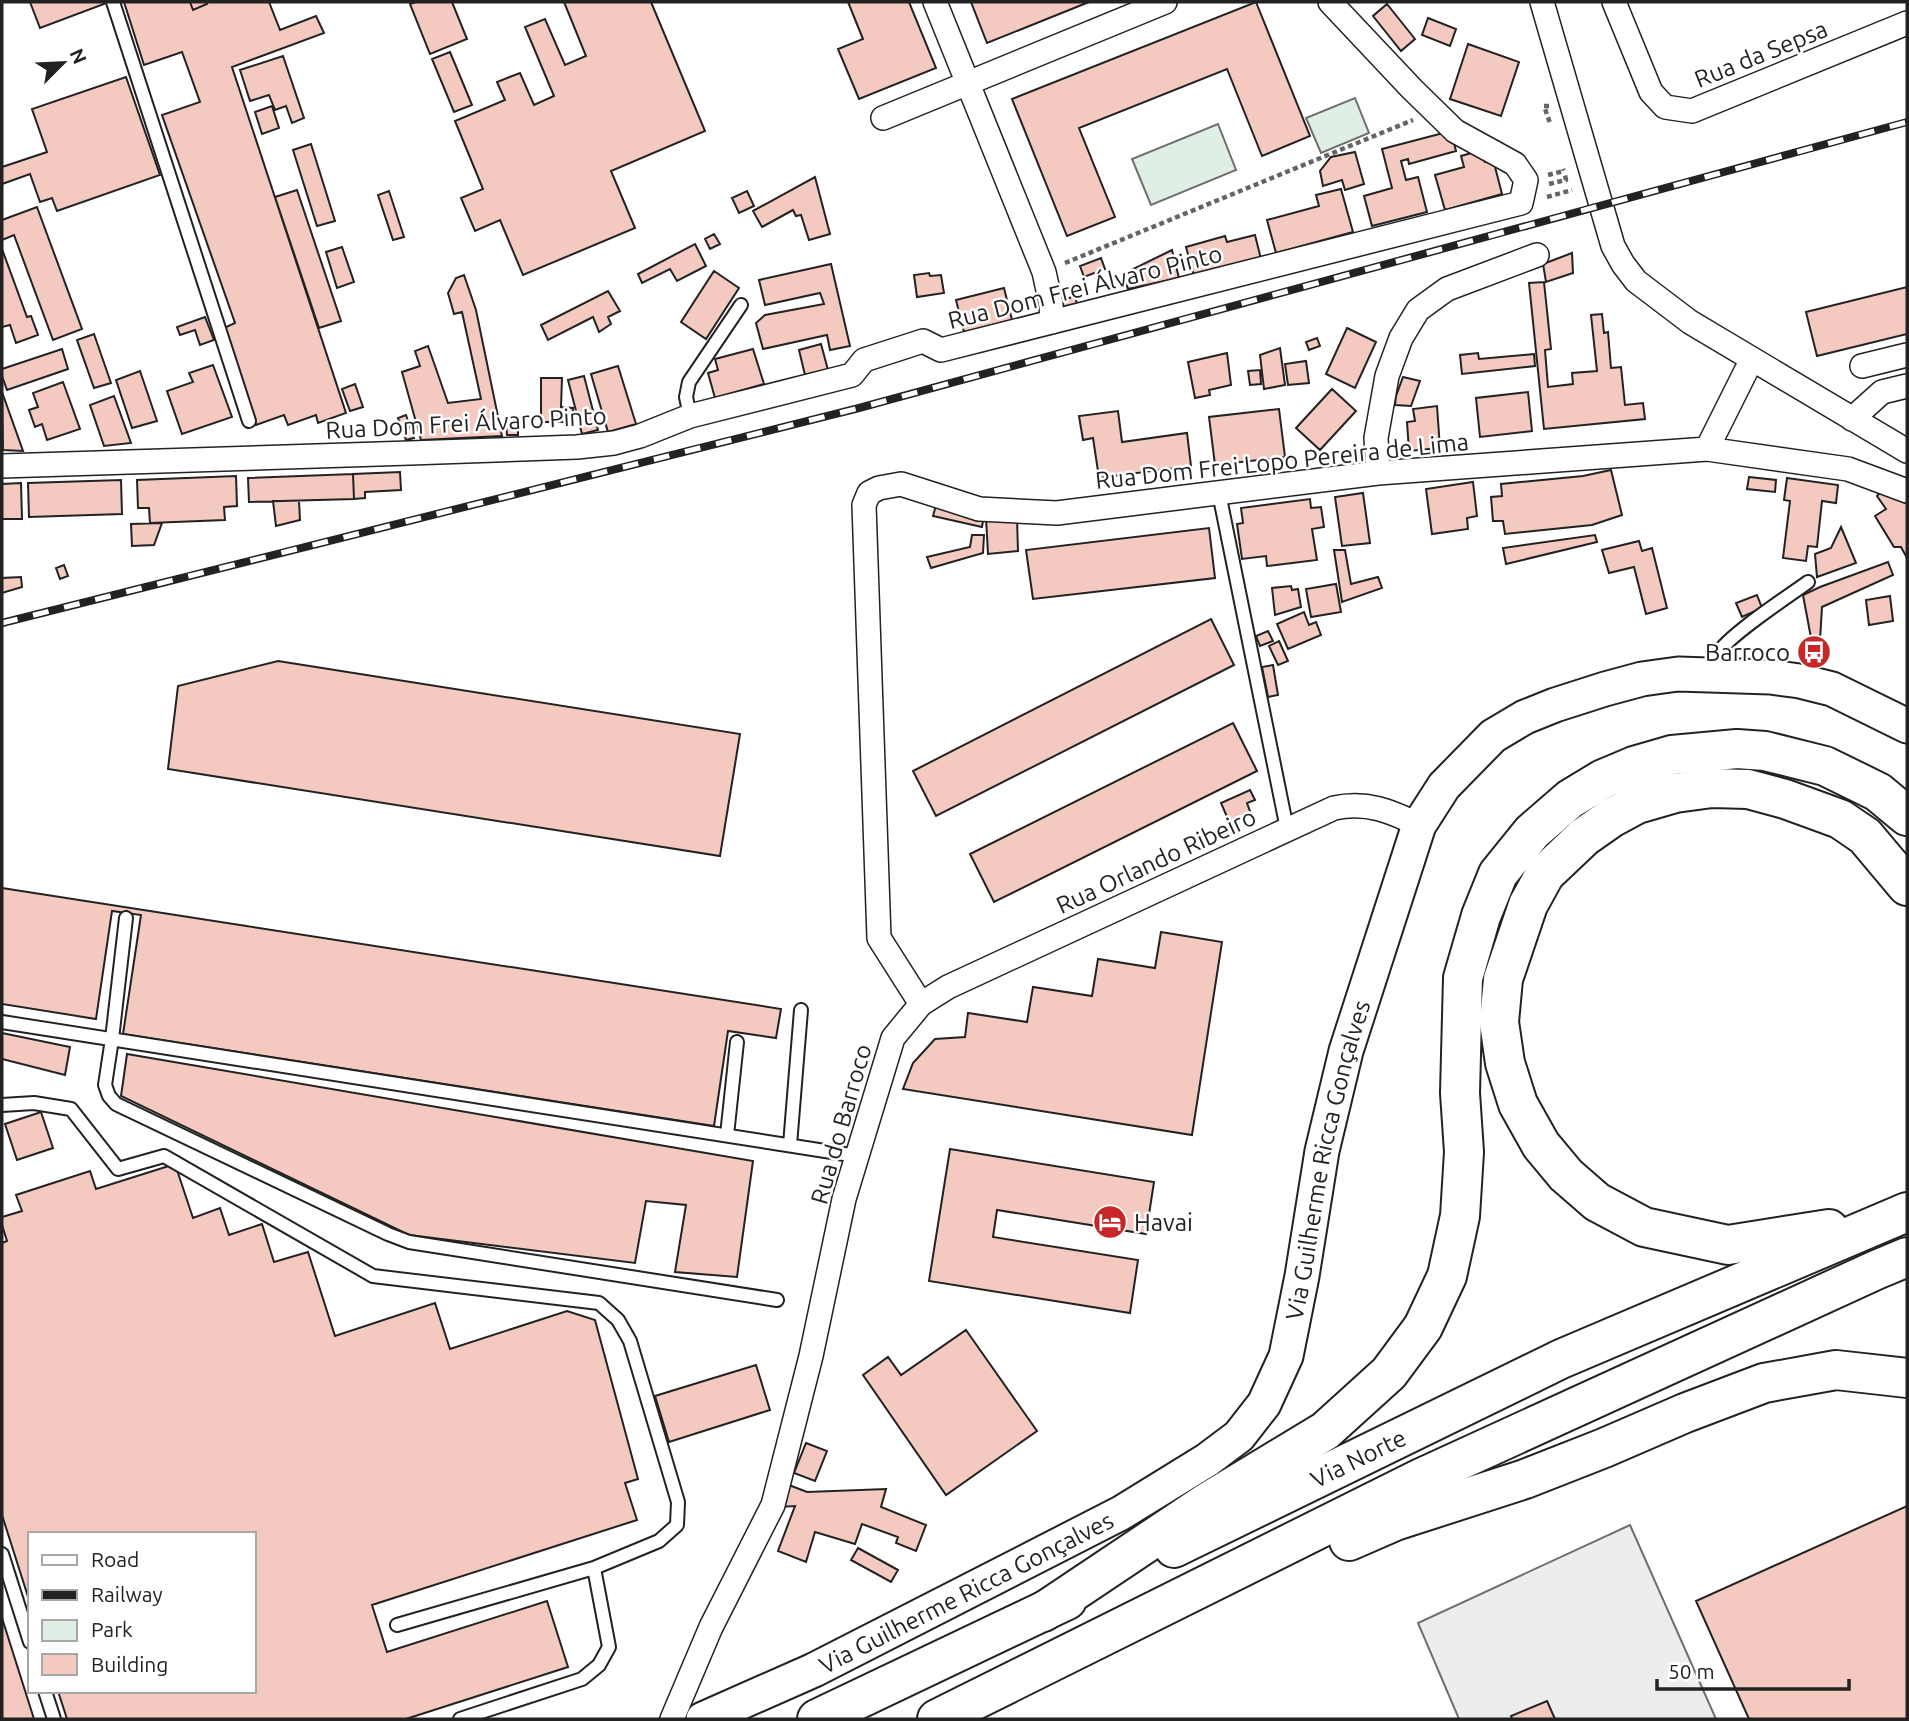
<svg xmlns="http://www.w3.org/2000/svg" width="1909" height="1721" viewBox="0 0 1909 1721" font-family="Ubuntu,sans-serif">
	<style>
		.green { fill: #e0efe3; stroke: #6f6f6f; stroke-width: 2 }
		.parking { fill: #ededed; stroke: #6f6f6f; stroke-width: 2 }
		.building { fill: #f3c9c0; stroke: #222; stroke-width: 2 }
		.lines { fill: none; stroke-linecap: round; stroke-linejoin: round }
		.lane-casing { stroke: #222; stroke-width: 16 }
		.street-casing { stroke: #222; stroke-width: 26 }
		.secondary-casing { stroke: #222; stroke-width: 37 }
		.highway-casing { stroke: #222; stroke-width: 42 }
		.path { stroke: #646464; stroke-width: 4.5; stroke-dasharray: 5 3.5; stroke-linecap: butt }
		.lane { stroke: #fff; stroke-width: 12 }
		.street { stroke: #fff; stroke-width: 23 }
		.secondary { stroke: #fff; stroke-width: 33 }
		.highway { stroke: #fff; stroke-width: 38 }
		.rail-casing { stroke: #222; stroke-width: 8 }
		.rail { stroke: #fff; stroke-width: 5; stroke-dasharray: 16; stroke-linecap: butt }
		.labels { text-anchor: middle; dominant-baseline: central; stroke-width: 5; stroke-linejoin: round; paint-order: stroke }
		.street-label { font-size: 24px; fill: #222; stroke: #fff }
		.poi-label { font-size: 24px; fill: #222; stroke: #fff; text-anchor: end }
	</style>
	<rect width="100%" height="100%" fill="#fff"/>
	<path class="green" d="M1355 98 1369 133 1321 153 1306 118Z
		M1218 124 1236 170 1151 205 1132 159Z"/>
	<path class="parking" d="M1630 1525 1716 1719H1459L1418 1623Z"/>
	<path class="building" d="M30 2H103L104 4 40 28Z
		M124 2H190L193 10 207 4 206 2H269L280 30 316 16 324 33 232 67 346 413 318 423 316 415 288 425 284 415 256 425 224 328 235 323 162 115 200 102 182 52 144 65Z
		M190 2H206L207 4 193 10Z
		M416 2H452L467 39 430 54 410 4Z
		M564 2H651L705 131 611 171 635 228 523 275 500 220 475 231 461 198 483 189 455 121 505 100 497 82 520 73 534 105 554 96 525 27 545 19 565 65 586 56Z
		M848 2H909L936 68 859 99 838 49 863 39Z
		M971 2H1089L987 43Z
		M1256 2 1310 136 1262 156 1227 69 1079 128 1115 217 1067 236 1012 99Z
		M1387 4 1415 39 1401 51 1373 16Z
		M1428 18 1456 29 1450 46 1422 35Z
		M1468 44 1519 62 1501 116 1450 99Z
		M450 52 472 105 454 112 432 59Z
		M283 56 304 118 292 123 286 106 275 110 269 95 250 101 240 70Z
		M126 77 160 175 57 211 52 198 40 202 30 174 2 184V167L47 152 32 109Z
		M272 106 279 128 262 134 255 112Z
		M1451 131 1456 151 1409 164 1408 159 1401 161 1406 180 1418 177 1427 212 1372 226 1364 196 1392 188 1382 149Z
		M311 144 335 221 317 226 293 150Z
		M1482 150 1485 162 1493 159 1502 194 1445 210 1435 175 1464 167 1461 156Z
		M1355 152 1364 184 1345 190 1342 180 1323 186 1320 171 1331 157Z
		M815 177 830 234 809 240 801 215 796 216 793 210 762 227 753 211Z
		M1341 189 1353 232 1276 253 1267 220 1319 206 1316 195Z
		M297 190 341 321 319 328 275 197Z
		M389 191 404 237 393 240 378 195Z
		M747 191 754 206 739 213 732 198Z
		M37 207 82 329 53 340 14 235 2 240V220Z
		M714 234 720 244 710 249 705 239Z
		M1255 235 1261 259 1194 276 1186 247 1225 236 1227 242Z
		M695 244 706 266 677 281 670 269 642 283 638 274Z
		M342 247 354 282 337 288 326 252Z
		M2 249 27 317 31 316 38 335 16 343 10 325 2 327Z
		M1172 250 1179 278 1128 289 1123 274Z
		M1572 253 1573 273 1546 282 1543 264Z
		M1101 258 1105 269 1084 277 1080 266Z
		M831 264 850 346 830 350 827 335 763 349 756 323 765 315 824 304 820 293 765 305 759 280Z
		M714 271 739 288 706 339 681 322Z
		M929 273 930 276 941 275 944 293 917 297 914 275Z
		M464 275 476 310 502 436 421 440 402 372 420 366 415 351 428 346 448 403 481 399 462 312 454 314 448 293 456 278Z
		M1544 282 1551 349 1545 350 1548 387 1573 384 1572 373 1597 371 1591 315 1602 314 1604 333 1608 332 1611 368 1621 367 1625 405 1643 403 1645 419 1544 429 1529 283Z
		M1907 287V334L1817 356 1806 312Z
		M1004 288 1012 320 964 332 956 300Z
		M608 291 620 311 608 317 611 324 599 332 593 317 548 340 541 325Z
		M1075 296 1077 304 1062 307 1060 301Z
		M205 317 214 340 200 345 195 330 180 335 177 327Z
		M1347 328 1376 342 1355 388 1326 374Z
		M94 334 111 383 94 388 77 340Z
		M1317 338 1320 346 1309 350 1306 342Z
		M821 344 828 370 805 375 799 350Z
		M1280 348 1285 385 1264 389 1260 355Z
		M62 349 68 369 7 390 2 376V369Z
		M753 349 764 384 715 398 708 373 718 370 715 359Z
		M1227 353 1231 385 1209 390 1210 395 1195 398 1188 362Z
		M1478 353 1479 359 1534 354 1535 366 1462 374 1460 355Z
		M1306 361 1309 383 1288 385 1285 364Z
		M213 365 232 417 182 434 167 391 193 382 189 373Z
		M618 366 636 424 608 432 591 374Z
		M1260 370 1261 384 1250 385 1248 371Z
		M140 371 157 421 132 428 116 380Z
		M584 376 598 430 582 434 568 380Z
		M1403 377 1420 381 1411 406 1395 405 1396 396Z
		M541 378H562L561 407 573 408V422H541Z
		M63 382 80 429 47 440 42 424 35 427 29 410 38 407 33 393Z
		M355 384 363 407 350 411 342 389Z
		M1332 389 1356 411 1320 450 1296 428Z
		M2 392 23 451 3 450Z
		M1528 392 1532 431 1480 437 1476 398Z
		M114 396 131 443 104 446 90 405Z
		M1437 406 1440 448 1409 451 1407 422 1415 421 1413 409Z
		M1279 409 1285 457 1215 465 1209 417Z
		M1118 411 1122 442 1187 433 1191 466 1099 478 1093 438 1083 440 1079 416Z
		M406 415 414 438 406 440 398 418Z
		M518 424V435H507L506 425Z
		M1611 470 1622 515 1592 525 1505 534 1503 521H1493L1491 497 1502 496 1501 484 1583 476Z
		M400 472 401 490 365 492V498L354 499 353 474Z
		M353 474 354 499 249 502 248 478Z
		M236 476 237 506 224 507 225 520 150 523 149 508H138L137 480Z
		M1749 477 1776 480 1775 492 1747 489Z
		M1787 478 1838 485 1836 503 1822 501 1817 547 1808 546 1806 561 1783 558 1790 501 1784 500Z
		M121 480 122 514 29 517 28 483Z
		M1473 482 1477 516 1467 518 1468 529 1432 534 1426 489Z
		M21 483 22 519H2V484Z
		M1882 490 1907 497V558L1901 547H1894L1875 516 1886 509 1877 496Z
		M1363 493 1370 543 1342 546 1335 497Z
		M1310 499 1311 508 1321 507 1324 527 1312 529 1317 560 1267 566 1266 556 1242 559 1237 524 1243 523 1241 508Z
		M273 501H299L300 520 276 526Z
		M936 505 984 515 982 527 933 516Z
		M986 518H1017L1018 551 988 554Z
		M162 523 154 545 132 546 131 524Z
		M1841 527 1856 563 1817 577 1815 554 1831 548Z
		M1209 528 1215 578 1033 599 1026 550Z
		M972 535H984L983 553 931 568 927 557 970 547Z
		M1595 535 1597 542 1506 564 1503 548Z
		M1639 541 1642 551 1652 548 1667 608 1646 614 1634 567 1609 573 1602 550Z
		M1334 550H1345L1351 584 1378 577 1382 588 1342 602Z
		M1888 562 1893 575 1822 607 1820 640 1811 638 1803 595 1820 587Z
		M64 565 68 576 60 579 56 568Z
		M21 577 22 587 2 593V578Z
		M1336 584 1341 612 1311 617 1306 589Z
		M1291 586 1292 590 1298 589 1301 607 1275 615 1272 588Z
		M1757 595 1762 608 1742 617 1736 603Z
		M1890 596 1893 621 1869 625 1866 600Z
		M1304 612 1309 625 1316 622 1321 635 1288 649 1277 624Z
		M1211 619 1234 665 936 816 913 771Z
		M1268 631 1273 641 1260 646 1256 636Z
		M1279 641 1288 661 1278 665 1269 646Z
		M278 661 740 734 720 856 168 769 178 686Z
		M1273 665 1278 695 1268 697 1262 667Z
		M1233 723 1257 771 994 902 970 854Z
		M1250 790 1255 800 1247 803 1251 814 1230 824 1221 803Z
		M2 888 781 1009 776 1038 728 1031 714 1126 123 1034 141 915 112 911 96 1019 2 1004Z
		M1161 932 1222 942 1192 1135 903 1089 913 1063 935 1039 965 1037 968 1013 1027 1022 1033 987 1092 996 1098 959 1155 968Z
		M2 1033 70 1047 65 1075 2 1059Z
		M127 1054 753 1161 737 1277 675 1272 686 1205 646 1201 635 1263 409 1235 121 1096Z
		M41 1112 53 1148 17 1160 5 1124Z
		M950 1149 1154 1182 1146 1234 997 1210 993 1237 1138 1260 1130 1313 929 1281Z
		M175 1164 193 1218 220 1208 229 1235 262 1224 274 1262 308 1252 335 1336 435 1303 450 1349 567 1311 595 1320 638 1479 625 1483 637 1520 372 1605 387 1652 547 1601 568 1667 406 1719H67L58 1691H254V1534H30V1603L2 1515V1243L7 1241 2 1225V1217L22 1211 16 1195 90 1171 96 1189Z
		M966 1330 1037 1431 946 1495 863 1375 888 1357 901 1375Z
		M756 1365 770 1410 669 1442 655 1396Z
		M806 1443 827 1451 815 1481 794 1473Z
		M789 1485 807 1492 886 1489 881 1507 926 1525 916 1551 896 1543 898 1537 862 1524 855 1544 815 1532 806 1562 778 1551 795 1506 780 1507Z
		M1907 1506V1719H1749L1696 1601Z
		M858 1548 898 1570 891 1582 851 1560Z
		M2 1618 34 1719H2Z
		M1547 1701 1555 1719H1512L1511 1716Z"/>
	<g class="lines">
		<g class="lane-casing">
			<path id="lane" d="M113 2 249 421
				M690 416 686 397 689 382 741 305
				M1219 493 1287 829
				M1713 674C1714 670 1713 662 1715 658 1722 639 1789 596 1808 582
				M126 918 112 1039 105 1085 109 1096 116 1104 388 1234 409 1242 777 1300
				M2 1022 857 1156
				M2 1105 34 1103 71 1109 118 1169 164 1156 373 1276 599 1303 618 1320 630 1341 678 1502 677 1525 659 1541 594 1568
				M727 1135 737 1042
				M790 1145 801 1010
				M2 1554 30 1642
				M397 1625 594 1568 609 1647 599 1665 582 1679 460 1719
				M45 1691 54 1719"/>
		</g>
		<g class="street-casing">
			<path id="street" d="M935 2 1044 272 1051 304 1052 322
				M1542 2 1613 246 1623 264 1636 281 1690 322 1907 451
				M1614 2 1651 92 1665 107 1692 111 1907 23
				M883 118 1165 2
				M1862 366 1907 355
				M1852 419 1882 392 1907 386
				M1707 449 1752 359
				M2 466 410 453 577 447 614 443 640 436 690 416 852 375 864 360 923 341 941 350 1521 203 1526 180 1515 164 1455 131 1412 89 1330 2
				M1378 473 1376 438 1387 376 1401 338 1418 310 1447 289 1537 255
				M921 1004 879 938 864 505 869 493 879 488 901 484 979 509 1057 513 1378 473 1707 449 1848 469 1907 491
				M672 1719 711 1627 773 1505 811 1356 844 1199 893 1038 921 1004 948 987 1334 808C1367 801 1390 811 1419 825"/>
		</g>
		<g class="secondary-casing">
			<g id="secondary">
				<path id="s1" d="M703 1719 814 1670 1121 1513 1207 1460 1239 1436 1264 1404 1286 1356 1302 1276 1322 1151 1346 1051 1419 825 1444 786 1493 736 1525 717 1555 705 1605 689 1642 679 1678 674 1770 677 1800 681 1832 689 1907 726"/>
			</g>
		</g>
		<g class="highway-casing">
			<g id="highway">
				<path d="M1829 1229 1728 1245 1644 1227 1597 1202 1566 1175 1541 1145 1518 1104 1505 1063 1499 1022 1503 979 1528 905 1545 874 1584 837 1611 818 1637 804 1675 793 1712 788 1748 789 1785 799 1840 819 1865 836 1907 886"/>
				<path d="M1349 1541 1395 1521 1525 1479 1604 1448 1685 1413 1764 1383 1836 1370 1907 1378"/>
				<path id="s2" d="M1174 1548 1561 1359 1907 1212"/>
				<path d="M1043 1612 1206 1503 1325 1431 1389 1373 1423 1327 1447 1276 1460 1216 1464 1152 1460 1093 1463 978 1481 916 1498 874 1532 832 1570 799 1603 779 1634 766 1672 755 1737 749 1765 751 1825 766 1878 792 1907 816"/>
				<path d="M817 1719 1067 1600"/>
				<path d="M937 1719 1421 1478 1876 1270 1907 1257"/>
			</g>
		</g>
		<path class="path" d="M1549 106H1544L1550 123
			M1548 175 1564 171 1563 169
			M1549 184 1566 180 1565 175
			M1547 197 1572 190
			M1065 263 1413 120"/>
		<use href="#lane" class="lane"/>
		<use href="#street" class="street"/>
		<use href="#secondary" class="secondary"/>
		<use href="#highway" class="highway"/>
		<g class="rail-casing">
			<path id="rail" d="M2 623 859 408 1907 122"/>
		</g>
		<use href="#rail" class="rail"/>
	</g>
	<defs>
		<g id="bus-disc" transform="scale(1.75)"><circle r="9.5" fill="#c62828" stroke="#fff"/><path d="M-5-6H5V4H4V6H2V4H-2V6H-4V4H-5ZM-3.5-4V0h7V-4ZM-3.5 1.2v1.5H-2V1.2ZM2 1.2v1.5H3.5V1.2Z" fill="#fff"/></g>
		<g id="hotel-disc" transform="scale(1.75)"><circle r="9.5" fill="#c62828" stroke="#fff"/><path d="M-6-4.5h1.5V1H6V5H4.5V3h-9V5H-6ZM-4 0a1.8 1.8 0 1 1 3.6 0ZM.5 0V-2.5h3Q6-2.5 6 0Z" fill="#fff"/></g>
	</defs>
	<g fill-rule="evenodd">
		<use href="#bus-disc" x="1814" y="652"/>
		<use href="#hotel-disc" x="1110" y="1222"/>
	</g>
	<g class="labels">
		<g class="street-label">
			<text transform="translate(1761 54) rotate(-22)">Rua da Sepsa</text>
			<text transform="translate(1085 287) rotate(-14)">Rua Dom Frei Álvaro Pinto</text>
			<text transform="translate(466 423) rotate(-3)">Rua Dom Frei Álvaro Pinto</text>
			<text transform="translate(1282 461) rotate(-6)">Rua Dom Frei Lopo Pereira de Lima</text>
			<text transform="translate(1156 861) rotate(-25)">Rua Orlando Ribeiro</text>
			<text transform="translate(841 1124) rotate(-74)">Rua do Barroco</text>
			<text stroke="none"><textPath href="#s1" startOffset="901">Via Guilherme Ricca Gonçalves</textPath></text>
			<text stroke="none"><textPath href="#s2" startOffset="205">Via Norte</textPath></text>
			<text stroke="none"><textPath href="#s1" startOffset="292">Via Guilherme Ricca Gonçalves</textPath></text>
		</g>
		<g class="poi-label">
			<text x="1790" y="652">Barroco</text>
			<text x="1134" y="1222" text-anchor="start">Havai</text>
		</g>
	</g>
	<rect width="1909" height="1721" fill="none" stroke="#222222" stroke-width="7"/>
	<rect x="28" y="1532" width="228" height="161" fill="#ffffff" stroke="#a7a7a7" stroke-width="2"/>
	<rect x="42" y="1555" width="35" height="10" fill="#ffffff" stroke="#a7a7a7" stroke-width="2"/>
	<text x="91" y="1567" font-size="21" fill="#222222">Road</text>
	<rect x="42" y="1590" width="35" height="10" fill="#222222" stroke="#a7a7a7" stroke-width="2"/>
	<text x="91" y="1602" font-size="21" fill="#222222">Railway</text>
	<rect x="42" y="1620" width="35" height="21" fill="#e0efe3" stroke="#a7a7a7" stroke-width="2"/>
	<text x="91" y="1637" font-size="21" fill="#222222">Park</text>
	<rect x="42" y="1654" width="35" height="21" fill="#f3c9c0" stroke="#a7a7a7" stroke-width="2"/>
	<text x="91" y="1672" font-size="21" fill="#222222">Building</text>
	<g transform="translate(63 63) rotate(66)" stroke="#ffffff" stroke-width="5" paint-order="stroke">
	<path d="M0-5L12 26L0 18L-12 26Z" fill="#222222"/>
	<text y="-10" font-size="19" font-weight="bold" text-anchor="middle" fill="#222222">N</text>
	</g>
	<path d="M1657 1679v10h192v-10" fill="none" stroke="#222222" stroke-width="3.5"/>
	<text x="1668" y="1679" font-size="21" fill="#222222" stroke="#ffffff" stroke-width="5" paint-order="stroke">50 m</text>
</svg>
